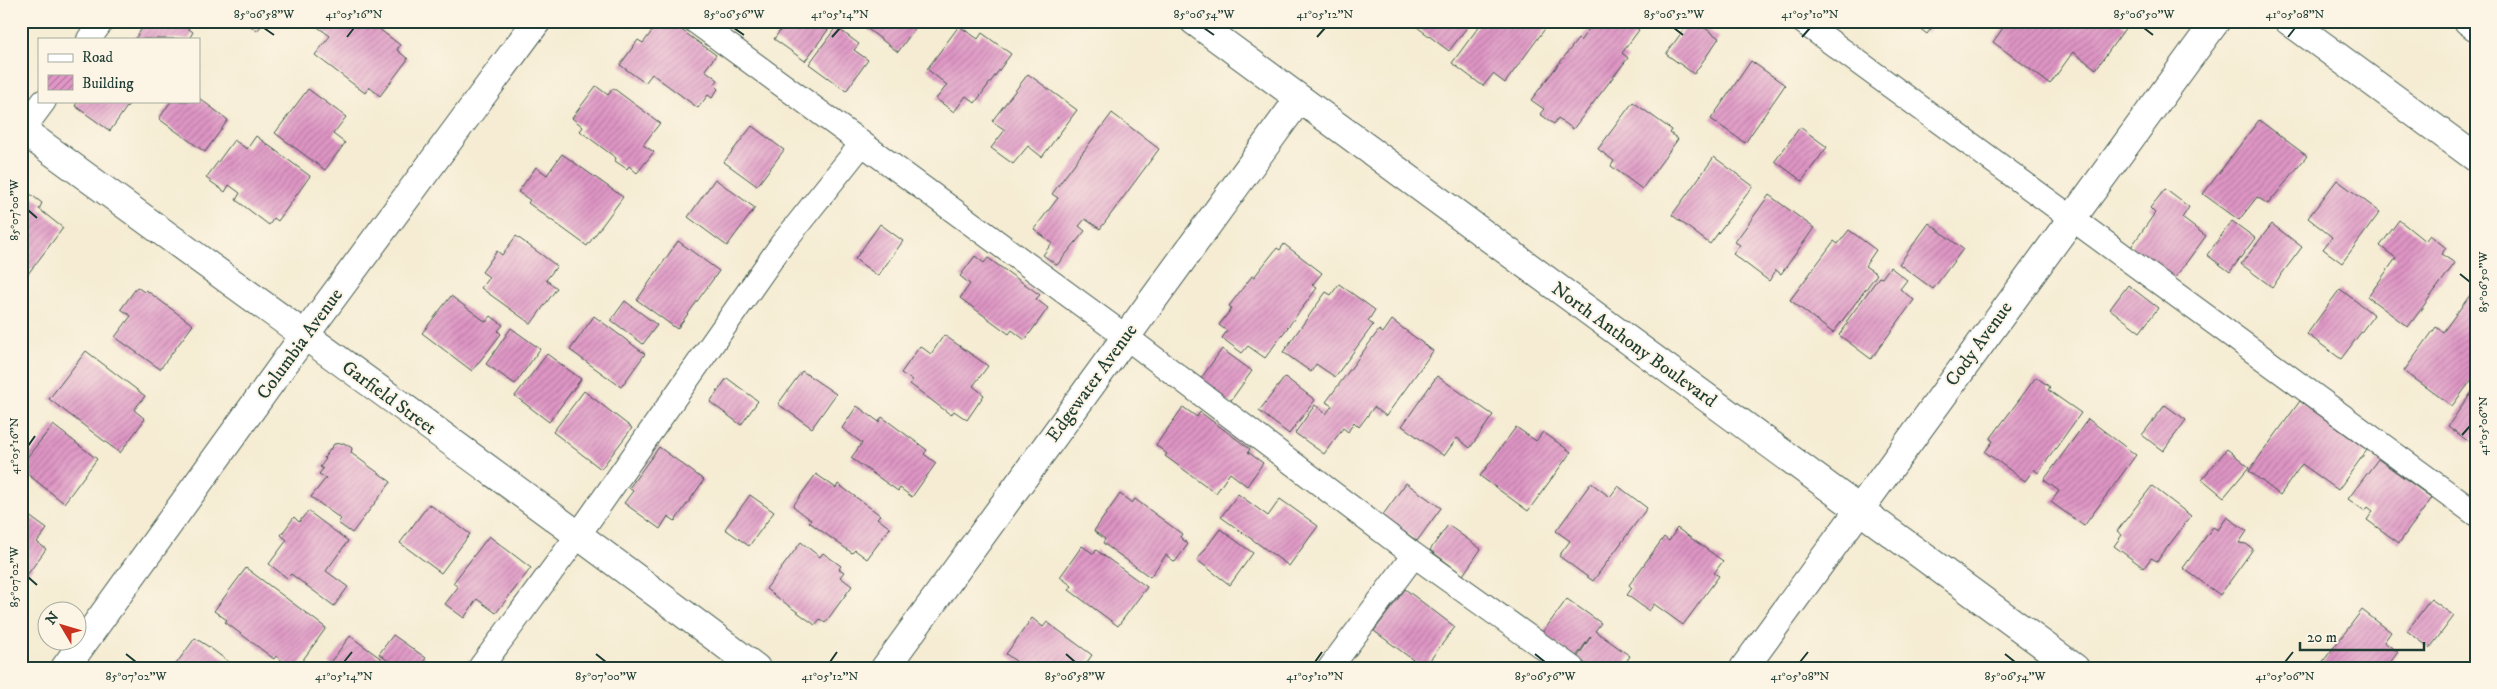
<svg xmlns="http://www.w3.org/2000/svg" width="2497" height="689" viewBox="0 0 2497 689" font-family="'IM FELL DW Pica',serif">
	<style>
		.building { fill: url(#building-hatch) }
		.lines { fill: none; stroke-linecap: round; stroke-linejoin: round }
		.lane-casing { stroke: #3f574c; stroke-width: 26 }
		.street-casing { stroke: #3f574c; stroke-width: 30 }
		.primary-casing { stroke: #3f574c; stroke-width: 30 }
		.lane { stroke: #fff; stroke-width: 24 }
		.street { stroke: #fff; stroke-width: 28 }
		.primary { stroke: #fff; stroke-width: 28 }
		.ticks { fill: none; stroke: #1f3d34; stroke-width: 2 }
		.labels { text-anchor: middle; dominant-baseline: central; stroke-width: 4; stroke-linejoin: round; paint-order: stroke }
		.street-label { font-size: 19px; fill: #1f3d34; stroke: #fcf5e5 }
		.neatline { fill: none; stroke: #1f3d34; stroke-width: 2 }
		.ticks-label { font-size: 12px; text-anchor: middle; fill: #1f3d34 }
	</style>
	<defs>
		<pattern id="building-hatch" width="6" height="6" patternUnits="userSpaceOnUse" patternTransform="scale(1.25)"><rect width="6" height="6" fill="#df95c5"/><path d="M-1 1l2-2M0 6l6-6M5 7l2-2" fill="none" stroke="#b47ba1"/></pattern>
	</defs>
	<rect width="100%" height="100%" fill="#fcf5e5"/>
	<filter id="ink" filterUnits="userSpaceOnUse"><feTurbulence type="fractalNoise" baseFrequency=".02" numOctaves="2"/><feDisplacementMap in="SourceGraphic" scale="10" xChannelSelector="R" yChannelSelector="G"/><feConvolveMatrix kernelMatrix="1 2 1 2 8 2 1 2 1" color-interpolation-filters="sRGB"/></filter>
	<filter id="wash" filterUnits="userSpaceOnUse"><feTurbulence type="fractalNoise" baseFrequency=".0096" numOctaves="4" result="noise"/><feDisplacementMap in="SourceGraphic" scale="20" xChannelSelector="R" yChannelSelector="G"/><feGaussianBlur stdDeviation="1.12" result="paint"/><feColorMatrix in="noise" values="0 0 0 0 0 0 0 0 0 0 0 0 0 0 0 0 0 1.4 0 .05"/><feComposite in="paint" operator="in"/></filter>
	<g filter="url(#wash)">
		<rect width="100%" height="100%" fill="#f5ecd3"/>
		<g id="blocks">
			<path class="building" d="M147 21H178L193 32 189 39H135Z
				M244 21H265L257 31Z
				M318 21H369L400 45 397 50 408 59 380 96 369 87 365 93 315 55 330 36 315 25Z
				M660 21H669L716 55 705 70 718 80 714 85 718 89 712 98 708 95 698 108 652 74 645 83 620 65 638 40 643 43Z
				M787 21H831L833 23 805 61 774 39Z
				M857 21H920L898 52Z
				M1409 21H1472L1449 51Z
				M1483 21H1540L1547 26 1505 83 1493 74 1483 86 1452 63Z
				M1595 21H1628L1639 30 1622 53 1628 58 1573 129 1558 118 1554 124 1540 114 1544 109 1531 100 1578 39 1580 41Z
				M1690 21H1695L1719 38 1694 74 1666 54Z
				M1910 21H1937L1927 34Z
				M2008 21H2118L2126 27 2096 69 2073 52 2050 84 1993 42Z
				M959 26 978 39 982 33 1011 54 975 103 966 96 954 112 936 99 947 85 927 69Z
				M836 27 859 44 854 50 868 60 846 91 809 64Z
				M1751 61 1785 85 1745 143 1711 119Z
				M1028 74 1077 110 1042 157 1028 146 1013 164 991 148 1005 130 992 121Z
				M596 86 608 95 613 88 660 123 643 145 654 152 637 173 629 166 627 169 615 161 616 158 580 131 583 127 572 118Z
				M308 89 346 117 333 134 345 143 325 170 275 133Z
				M199 98 228 120 205 152 159 119 171 101H199Z
				M78 101H131L110 131 75 106Z
				M1633 102 1672 130 1670 133 1678 139 1642 189 1611 166 1614 161 1598 149Z
				M1112 113 1159 149 1100 229 1085 219 1079 226 1085 231 1057 265 1043 255 1052 243 1034 229 1058 198 1052 194Z
				M2259 120 2307 156 2268 204 2257 197 2239 220 2203 194Z
				M752 126 784 150 757 186 724 162Z
				M1800 127 1827 147 1802 181 1775 161Z
				M256 136 310 176 278 221 274 218 269 225 236 200 240 193 229 185 225 192 206 178 234 140 247 149Z
				M562 154 623 197 587 246 528 203 530 200 518 192 536 167 547 175Z
				M1714 157 1753 186 1710 244 1672 215Z
				M715 179 755 208 727 246 688 217Z
				M2337 180 2380 212 2342 263 2323 249 2332 237 2308 218Z
				M21 187 42 203 39 209 63 228 21 283Z
				M2165 189 2189 207 2182 218 2206 236 2174 279 2131 247 2155 213 2150 208Z
				M1769 195 1814 228 1781 274 1776 270 1769 281 1733 254 1740 245 1735 242Z
				M2399 220 2425 241 2430 235 2446 248 2441 254 2455 263 2408 327 2368 297 2396 258 2380 246Z
				M2232 221 2255 238 2230 272 2207 255Z
				M1929 223 1963 249 1933 289 1899 264Z
				M880 224 903 241 878 276 855 259Z
				M2272 224 2302 247 2272 287 2241 264Z
				M1849 230 1876 250 1865 266 1877 274 1833 333 1790 300 1834 241 1838 244Z
				M516 236 557 266 546 280 557 288 531 324 481 288 489 277 482 272 497 251 502 255Z
				M678 241 719 271 677 329 637 300Z
				M1284 244 1322 273 1312 285 1317 288 1265 358 1248 346 1242 353 1222 338 1227 331 1219 325 1232 308 1229 306 1252 276 1254 277 1277 248 1280 250Z
				M975 256 984 263 988 258 1040 295 1036 299 1048 308 1025 340 1012 330 1009 334 960 298 970 284 960 276Z
				M1890 267 1907 280 1900 289 1914 300 1871 359 1839 335 1848 323 1846 322 1879 277 1882 278Z
				M1339 284 1375 310 1368 321 1373 325 1335 377 1316 364 1311 372 1283 352 1326 292 1331 295Z
				M2128 285 2158 308 2140 332 2110 309Z
				M137 287 144 292 146 290 193 325 160 369 115 337 131 316 121 309Z
				M2476 287V374L2452 406 2404 371 2436 327 2443 332Z
				M2340 289 2374 315 2341 359 2307 334Z
				M451 296 486 322 491 316 503 325 498 331 501 334 472 371 422 333Z
				M625 301 657 325 643 344 611 320Z
				M594 316 645 354 621 387 570 350Z
				M1392 320 1433 351 1386 416 1374 407 1359 427 1354 422 1348 432 1343 428 1324 454 1295 433 1315 405 1326 414 1332 406 1326 402 1379 330 1383 333Z
				M511 328 540 349 515 384 486 364Z
				M944 335 988 366 973 386 984 395 967 420 954 411 951 415 910 384 912 380 901 373 920 346 931 354Z
				M1222 349 1252 371 1229 403 1199 381Z
				M86 351 145 396 134 410 145 419 120 453 49 399Z
				M547 354 581 379 549 422 515 396Z
				M802 371 836 394 812 428 778 404Z
				M1437 376 1493 415 1470 448 1457 438 1444 456 1402 426Z
				M1285 377 1315 400 1289 434 1259 411Z
				M2036 377 2050 387 2048 390 2081 413 2038 473 2034 469 2025 481 1985 452 1993 441 1990 439Z
				M727 378 758 401 741 425 710 402Z
				M584 391 632 428 601 469 553 432Z
				M2472 392 2476 395V433L2469 442 2448 426Z
				M2300 401 2367 450 2338 490 2302 464 2280 495 2249 471Z
				M2165 405 2186 420 2163 451 2142 435Z
				M857 406 879 422 882 417 927 450 924 454 936 463 912 497 900 488 898 491 851 458 862 443 842 428Z
				M1183 407 1197 417 1200 412 1250 449 1248 452 1263 463 1247 486 1230 473 1216 493 1165 456 1167 454 1156 445Z
				M2088 419 2136 455 2084 526 2051 502 2059 491 2044 480Z
				M53 425 97 459 64 503 21 469V465Z
				M1516 427 1536 441 1543 432 1571 452 1528 511 1480 476Z
				M344 443 352 448 351 453 391 482 352 533 338 523 341 519 311 497 326 478 319 474 323 469 320 467 326 459 324 458 334 444Z
				M659 447 704 480 675 521 668 516 660 529 624 503 633 491 629 488Z
				M2227 449 2249 467 2224 497 2202 479Z
				M2378 459 2432 498 2399 543 2367 520 2373 511 2368 507 2365 511 2348 499Z
				M816 474 836 488 838 484 880 515 877 518 890 528 867 559 855 550 852 553 809 522 811 520 793 506Z
				M1406 483 1441 508 1417 541 1382 516Z
				M1591 483 1610 497 1618 486 1647 508 1593 581 1559 556 1570 541 1556 531Z
				M2152 486 2191 516 2157 561 2151 558 2144 568 2114 546 2122 535 2117 531Z
				M1120 494 1132 503 1135 499 1182 534 1180 537 1188 544 1175 562 1166 555 1150 577 1103 543 1105 539 1094 531Z
				M1238 494 1268 516 1280 499 1318 526 1289 566 1221 517Z
				M750 495 774 512 749 546 725 529Z
				M429 504 470 534 441 573 400 543Z
				M21 510 47 529 37 542 46 549 25 578 21 575Z
				M308 511 348 541 326 571 348 587 334 606 291 574 287 578 269 564 287 540 281 535 294 517 299 522Z
				M2227 517 2247 531 2239 543 2246 544 2253 549 2220 595 2183 568 2213 527 2218 530Z
				M1448 525 1481 549 1463 575 1430 550Z
				M1677 528 1723 561 1714 573 1719 576 1683 625 1654 604 1649 611 1627 595 1632 588 1629 585 1664 537 1669 541Z
				M1220 529 1253 553 1230 585 1197 560Z
				M489 536 531 568 496 613 477 599 464 618 445 604 458 587 453 583Z
				M801 542 820 557 823 553 841 566 839 569 844 572 840 577 852 586 825 623 820 619 815 625 766 589Z
				M1082 546 1094 554 1096 550 1147 587 1118 626 1069 590 1072 586 1060 577Z
				M246 568 326 628 297 668H292L276 656 274 659 225 622 227 620 214 611Z
				M1405 589 1455 627 1424 668 1374 631Z
				M1567 599 1601 623 1595 631 1630 656 1622 668H1592L1577 658 1591 636 1575 658 1542 633Z
				M2431 599 2454 616 2430 648 2407 631Z
				M2362 610 2391 632 2384 642 2398 652 2386 668H2318Z
				M1032 618 1043 627 1047 622 1092 655 1083 668H1017L1014 666 1017 662 1006 654Z
				M393 635 426 658 419 668H398L379 654Z
				M350 636 383 660 377 668H334L329 664Z
				M195 638 209 647 237 668H181L176 664Z"/>
		</g>
	</g>
	<g filter="url(#ink)">
		<use href="#blocks" fill-opacity="0" stroke="#3f574c" stroke-width="1"/>
		<g class="lines">
			<g class="lane-casing">
				<path id="lane" d="M695 21 1126 337 1414 555 1572 668
					M1802 21 2476 514
					M89 39 102 21
					M21 132 44 101
					M480 668 579 534 782 244 861 145
					M1330 668 1414 555"/>
			</g>
			<g class="street-casing">
				<path id="street" d="M2289 21 2476 158
					M2468 21 2476 27
					M21 129C266 308 514 485 756 668
					M65 668 304 336 537 21
					M885 668 1299 99
					M1744 668 2216 21"/>
			</g>
			<g class="primary-casing">
				<path id="primary" d="M1194 21 2075 668"/>
			</g>
			<use href="#lane" class="lane"/>
			<use href="#street" class="street"/>
			<use href="#primary" class="primary"/>
		</g>
	</g>
	<path class="ticks" d="M264 28 274 35M734 28 744 35M1204 28 1214 35M1674 28 1683 35M2144 28 2153 35M347 37 354 28M832 37 840 28M1317 37 1325 28M1802 37 1810 28M2288 37 2295 28M28 210 37 218M2460 274 2470 282M2462 435 2470 426M28 446 35 436M28 577 37 585M126 654 136 662M596 654 606 662M1066 654 1075 662M1535 654 1545 662M2005 654 2015 662M344 662 352 652M830 662 837 652M1315 662 1322 652M1800 662 1808 652M2285 662 2293 652"/>
	<g class="labels">
		<g class="street-label">
			<text transform="translate(300 344) rotate(-54)">Columbia Avenue</text>
			<text transform="translate(1979 344) rotate(-54)">Cody Avenue</text>
			<text transform="translate(1634 345) rotate(36)">North Anthony Boulevard</text>
			<text transform="translate(1092 383) rotate(-54)">Edgewater Avenue</text>
			<text transform="translate(389 398) rotate(36)">Garfield Street</text>
		</g>
	</g>
	<rect width="2497" height="689" fill="none" stroke="#fcf5e5" stroke-width="55"/>
	<rect x="38" y="38" width="162" height="65" fill="#fcf5e5" stroke="#a4ab9e"/>
	<rect x="48" y="54" width="25" height="8" fill="#ffffff" stroke="#a4ab9e"/>
	<text x="82" y="62" font-size="15" fill="#1f3d34">Road</text>
	<rect x="48" y="75" width="25" height="15" fill="url(#building-hatch)" stroke="#a4ab9e"/>
	<text x="82" y="88" font-size="15" fill="#1f3d34">Building</text>
	<g transform="translate(62 626) rotate(308)"><circle r="24" fill="#fcf5e5" stroke="#a4ab9e"/>
	<path d="M0-4L9 19L0 12L-9 19Z" fill="#c8321e"/>
	<text y="-8" font-size="14" font-weight="bold" text-anchor="middle" fill="#1f3d34">N</text>
	</g>
	<path d="M2300 642v8h124v-8" fill="none" stroke="#1f3d34" stroke-width="2.5"/>
	<text x="2307" y="642" font-size="15" fill="#1f3d34" stroke="#fcf5e5" stroke-width="4" paint-order="stroke">20 m</text>
	<rect x="28" y="28" width="2442" height="634" class="neatline"/>
	<g class="ticks-label">
		<text x="264" y="18">85°06'58"W</text>
		<text x="354" y="18">41°05'16"N</text>
		<text x="734" y="18">85°06'56"W</text>
		<text x="840" y="18">41°05'14"N</text>
		<text x="1204" y="18">85°06'54"W</text>
		<text x="1325" y="18">41°05'12"N</text>
		<text x="1674" y="18">85°06'52"W</text>
		<text x="1810" y="18">41°05'10"N</text>
		<text x="2144" y="18">85°06'50"W</text>
		<text x="2295" y="18">41°05'08"N</text>
		<text transform="translate(14 210) rotate(-90)" y="4">85°07'00"W</text>
		<text transform="translate(2483 282) rotate(-90)" y="4">85°06'50"W</text>
		<text transform="translate(2483 426) rotate(-90)" y="4">41°05'06"N</text>
		<text transform="translate(14 446) rotate(-90)" y="4">41°05'16"N</text>
		<text transform="translate(14 577) rotate(-90)" y="4">85°07'02"W</text>
		<text x="136" y="680">85°07'02"W</text>
		<text x="344" y="680">41°05'14"N</text>
		<text x="606" y="680">85°07'00"W</text>
		<text x="830" y="680">41°05'12"N</text>
		<text x="1075" y="680">85°06'58"W</text>
		<text x="1315" y="680">41°05'10"N</text>
		<text x="1545" y="680">85°06'56"W</text>
		<text x="1800" y="680">41°05'08"N</text>
		<text x="2015" y="680">85°06'54"W</text>
		<text x="2285" y="680">41°05'06"N</text>
	</g>
</svg>
